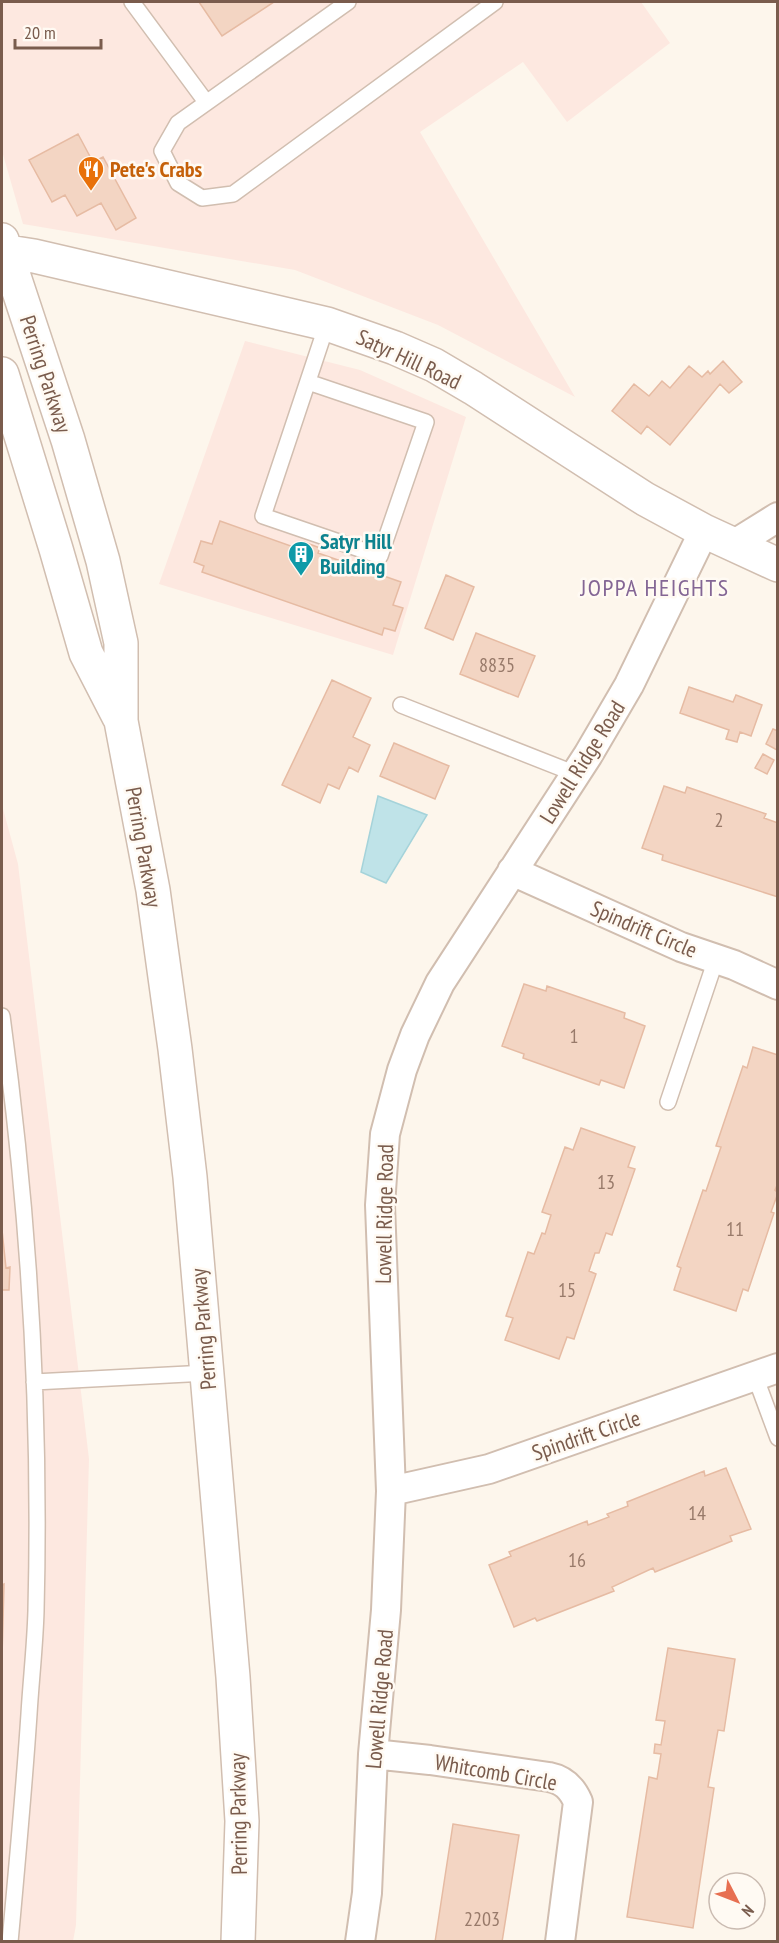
<svg xmlns="http://www.w3.org/2000/svg" width="779" height="1943" viewBox="0 0 779 1943" font-family="'PT Sans Narrow',sans-serif">
	<style>
		.commercial { fill: #fde8e0 }
		.water { fill: #bfe3e8; stroke: #a5d3da; stroke-width: 1.5 }
		.building { fill: #f3d5c3; stroke: #e6bba3; stroke-width: 1.5 }
		.lines { fill: none; stroke-linecap: round; stroke-linejoin: round }
		.service-casing { stroke: #d1beb0; stroke-width: 18 }
		.minor-casing { stroke: #d1beb0; stroke-width: 32 }
		.tertiary-casing { stroke: #d1beb0; stroke-width: 36 }
		.service { stroke: #fff; stroke-width: 15 }
		.minor { stroke: #fff; stroke-width: 28 }
		.tertiary { stroke: #fff; stroke-width: 33 }
		.labels { text-anchor: middle; dominant-baseline: central; stroke-width: 5; stroke-linejoin: round; paint-order: stroke }
		.number-label { font-size: 20px; fill: #987a6a }
		.food-label { font-size: 22px; font-weight: bold; fill: #c56008; stroke: #fffaf3; text-anchor: start }
		.street-label { font-size: 22px; fill: #7a5c4d; stroke: #fffaf3 }
		.culture-label { font-size: 22px; font-weight: bold; fill: #0d838f; stroke: #fffaf3; text-anchor: start }
		.neighbourhood-label { font-size: 24px; letter-spacing: 1.5px; fill: #846695; stroke: #fffaf3 }
	</style>
	<rect width="100%" height="100%" fill="#fdf6ec"/>
	<path class="commercial" d="M2 2H641L670 43 567 122 523 62 420 132 575 397 438 325 295 270 23 224 2 151Z
		M245 341 360 370 466 417 393 655 159 584Z
		M2 805 18 864 89 1459 76 1925 73 1941H2Z"/>
	<path class="water" d="M378 796 427 815 386 883 361 872Z"/>
	<path class="building" d="M199 2H274L222 36Z
		M78 134 93 162 103 157 136 218 116 230 101 203 77 216 65 195 52 202 29 160Z
		M723 361 742 382 729 393 720 384 670 445 647 426 641 434 612 411 634 384 649 396 662 381 670 388 689 366 702 377 708 371 710 374Z
		M220 521 302 550 304 542 320 548 318 553 401 582 393 605 403 608 395 631 384 628 382 635 202 572 204 566 194 562 201 541 212 544Z
		M446 575 474 587 453 640 425 628Z
		M476 633 535 656 518 697 460 674Z
		M332 680 371 698 353 737 370 745 358 772 349 767 339 789 328 784 320 803 282 785Z
		M689 687 733 702 736 695 762 705 751 736 740 732 737 742 726 739 729 730 680 713Z
		M773 729 778 731 777 750 766 744Z
		M394 743 449 766 435 799 380 776Z
		M763 754 774 760 767 774 755 768Z
		M664 786 685 793 687 787 766 814 764 818 778 823V897L662 860 663 855 642 848Z
		M524 984 546 991 547 986 625 1013 624 1018 645 1026 624 1088 601 1080 599 1085 523 1058 524 1054 502 1046Z
		M753 1047 778 1055V1183L775 1190 778 1193 771 1212 774 1213 748 1291 743 1289 736 1311 674 1290 681 1268 677 1266 703 1190 706 1191 721 1147 716 1146 743 1066 747 1068Z
		M581 1128 635 1147 628 1167 635 1169 612 1235 606 1233 599 1253H595L589 1271 596 1274 574 1339 567 1337 559 1359 505 1340 513 1318 506 1316 528 1252 534 1254 542 1233 545 1234 551 1215 542 1212 565 1147 573 1150Z
		M2 1230 6 1268 10 1267 9 1290H2Z
		M726 1468 751 1529 730 1536 732 1541 655 1572 653 1568 612 1587 614 1591 537 1621 535 1618 514 1627 489 1565 511 1556 509 1552 587 1521 588 1525 609 1517 607 1514 628 1506 627 1502 704 1471 705 1476Z
		M4 1584 2 1657V1585Z
		M668 1648 735 1659 724 1731 718 1730 708 1787 714 1788 693 1928 627 1917 649 1777 657 1779 661 1754 654 1753 655 1744 661 1745 665 1721 656 1720Z
		M453 1824 519 1835 502 1942H435Z"/>
	<g class="lines">
		<g class="service-casing">
			<path id="service" d="M132 2 206 102
				M348 2 178 123 162 151 178 183 202 198 233 194 495 2
				M308 382 426 422 380 556 263 516 327 324
				M401 705 576 774
				M2 1016C29 1213 41 1412 36 1611 35 1646 31 1680 29 1714 24 1790 17 1866 10 1942
				M668 1102 716 959
				M755 1376 778 1438
				M34 1382 207 1373"/>
		</g>
		<g class="minor-casing">
			<path id="minor" d="M733 545 778 517
				M512 871 681 947 734 965 778 985
				M391 1491 489 1469 778 1368
				M373 1754 430 1760 549 1777C564 1780 572 1788 578 1802L560 1942
				M360 1942 367 1893 373 1754 386 1610 391 1491 380 1205 385 1134 402 1070 415 1035 440 983 588 755 629 685 704 531"/>
		</g>
		<g class="tertiary-casing">
			<path id="tertiary" d="M2 240 68 440 103 561 121 643V721L153 890 175 1049 190 1177 233 1677 242 1821 238 1942
				M2 251 34 256 327 324 395 348 434 365 473 388 645 499 704 531 778 565
				M2 374 56 549 86 653 119 717"/>
		</g>
		<use href="#service" class="service"/>
		<use href="#minor" class="minor"/>
		<use href="#tertiary" class="tertiary"/>
	</g>
	<defs>
		<g id="restaurant-pin" transform="scale(1.35)"><path d="M0 17L-7.5 6A9.5 9.5 0 1 1 7.5 6Z" fill="#e8710a" stroke="#fffaf3"/><path d="M-5-6h1v4h1v-4h1v4h1v-4h1v5L-1.5 .5V6h-2V.5L-5-1ZM5-6V6H3V1.5H1.5Q1.5-4 5-6Z" fill="#fff"/></g>
		<g id="building-pin" transform="scale(1.35)"><path d="M0 17L-7.5 6A9.5 9.5 0 1 1 7.5 6Z" fill="#0f9aa8" stroke="#fffaf3"/><path d="M-4-6H4V6H1V3H-1V6H-4ZM-2.5-4.3h1.7v1.8h-1.7ZM.8-4.3h1.7v1.8H.8ZM-2.5-1h1.7V.8h-1.7ZM.8-1h1.7V.8H.8Z" fill="#fff"/></g>
	</defs>
	<g fill-rule="evenodd">
		<use href="#restaurant-pin" x="91" y="169"/>
		<use href="#building-pin" x="301" y="554"/>
	</g>
	<g class="labels">
		<g class="number-label">
			<text x="497" y="665">8835</text>
			<text x="719" y="820">2</text>
			<text x="574" y="1036">1</text>
			<text x="606" y="1182">13</text>
			<text x="735" y="1229">11</text>
			<text x="567" y="1290">15</text>
			<text x="697" y="1513">14</text>
			<text x="577" y="1560">16</text>
			<text x="482" y="1919">2203</text>
		</g>
		<g class="food-label">
			<text x="110" y="169">Pete's Crabs</text>
		</g>
		<g class="street-label">
			<text transform="translate(409 359) rotate(25)">Satyr Hill Road</text>
			<text transform="translate(46 374) rotate(72)">Perring Parkway</text>
			<text transform="translate(582 762) rotate(-58)">Lowell Ridge Road</text>
			<text transform="translate(144 847) rotate(80)">Perring Parkway</text>
			<text transform="translate(644 929) rotate(23)">Spindrift Circle</text>
			<text transform="translate(384 1214) rotate(-89)">Lowell Ridge Road</text>
			<text transform="translate(203 1329) rotate(-95)">Perring Parkway</text>
			<text transform="translate(586 1435) rotate(-19)">Spindrift Circle</text>
			<text transform="translate(379 1699) rotate(-85)">Lowell Ridge Road</text>
			<text transform="translate(496 1772) rotate(10)">Whitcomb Circle</text>
			<text transform="translate(238 1814) rotate(-91)">Perring Parkway</text>
		</g>
		<g class="culture-label">
			<text x="320" y="541">Satyr Hill<tspan x="320" dy="25">Building</tspan></text>
		</g>
		<g class="neighbourhood-label">
			<text x="655" y="587">JOPPA HEIGHTS</text>
		</g>
	</g>
	<rect width="779" height="1943" fill="none" stroke="#7a5c4d" stroke-width="6"/>
	<g transform="translate(737 1901) rotate(132)"><circle r="28" fill="#fffaf3" stroke="#cabbb1" stroke-width="1.5"/>
	<path d="M0-4.5L10 22L0 15L-10 22Z" fill="#e76f51"/>
	<text y="-9" font-size="16" font-weight="bold" text-anchor="middle" fill="#7a5c4d">N</text>
	</g>
	<path d="M15 39v9h86v-9" fill="none" stroke="#7a5c4d" stroke-width="3"/>
	<text x="24" y="39" font-size="18" fill="#7a5c4d" stroke="#fffaf3" stroke-width="4.5" paint-order="stroke">20 m</text>
</svg>
